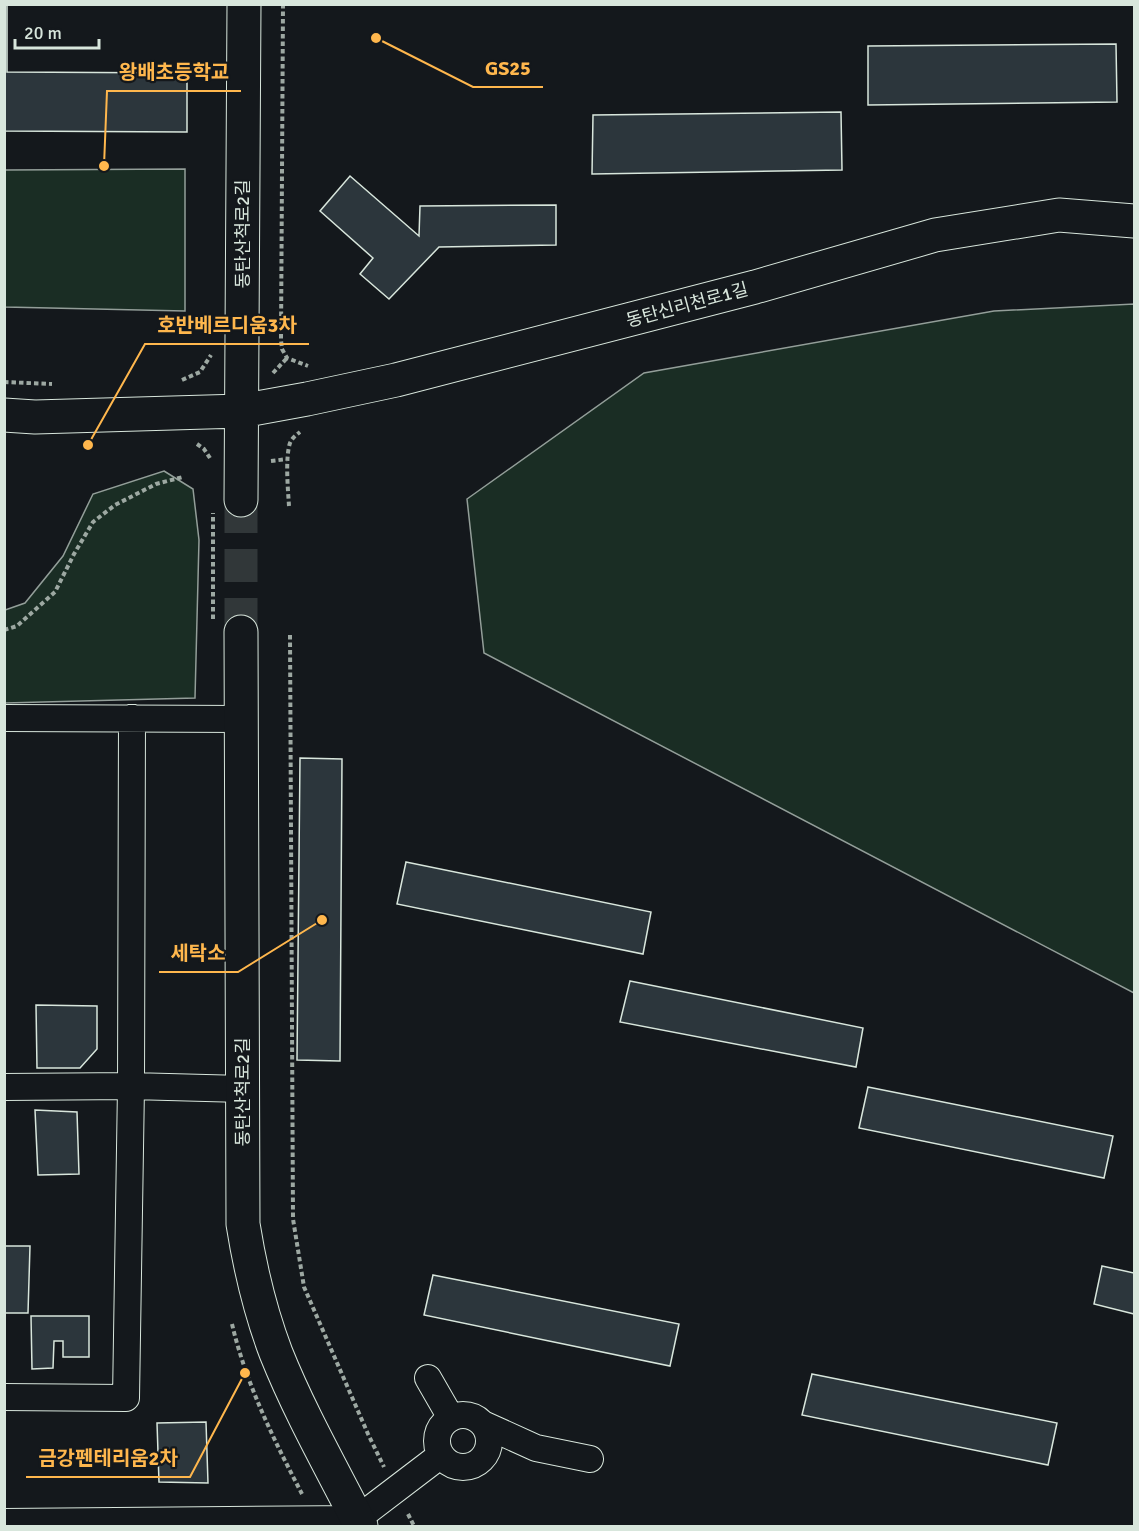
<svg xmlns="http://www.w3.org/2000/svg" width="1139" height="1531" viewBox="0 0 1139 1531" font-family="Signika,'Noto Sans KR',sans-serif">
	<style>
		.green { fill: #1a2d24; stroke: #939e99; stroke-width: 1.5 }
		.building { fill: #2c363c; stroke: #d8e6dc; stroke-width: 1.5 }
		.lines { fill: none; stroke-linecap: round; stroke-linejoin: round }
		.secondary-tunnel { stroke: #313739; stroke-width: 33; stroke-dasharray: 33 16; stroke-linecap: butt }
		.street-casing { stroke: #d8e6dc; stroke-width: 28 }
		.secondary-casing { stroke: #d8e6dc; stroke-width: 35 }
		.path { stroke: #9da8a2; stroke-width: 4; stroke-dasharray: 4.5 3; stroke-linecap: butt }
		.street { stroke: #14181c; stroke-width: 26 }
		.secondary { stroke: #14181c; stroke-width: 33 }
		.labels { text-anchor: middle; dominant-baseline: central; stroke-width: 4.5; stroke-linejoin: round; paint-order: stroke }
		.street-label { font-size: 18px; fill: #d8e6dc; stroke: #14181c }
		.leader { fill: none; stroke: #ffb74d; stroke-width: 2 }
		.callout-dot { fill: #ffb74d; stroke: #14181c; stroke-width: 2 }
		.callout-label { font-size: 20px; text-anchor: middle; font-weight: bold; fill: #ffb74d; stroke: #14181c; stroke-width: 4.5; stroke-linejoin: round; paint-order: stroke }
	</style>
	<rect width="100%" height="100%" fill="#14181c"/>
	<path class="green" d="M185 169V311L5 307V170Z
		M1134 304V993L484 653 467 499 644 373 994 311Z
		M164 471 193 489 199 540 195 698 5 703V610L25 603 63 556 93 494Z"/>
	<path class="building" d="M4 4H7V72L187 73V132L4 131Z
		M1116 44 1117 102 868 105V46Z
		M841 112 842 170 592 174 593 115Z
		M350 176 419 236 420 206 556 205V245L439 247 389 299 360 274 373 258 320 211Z
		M300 758 342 759 340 1061 297 1060Z
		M406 862 651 912 643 954 397 904Z
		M630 981 863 1028 856 1067 620 1022Z
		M36 1005 97 1006V1049L80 1068H37Z
		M868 1087 1113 1136 1104 1178 859 1128Z
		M35 1110 77 1112 79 1174 38 1175Z
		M4 1246H30L28 1313H4Z
		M1102 1266 1134 1273V1314L1094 1304Z
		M433 1275 679 1324 670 1366 424 1315Z
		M31 1316H89V1357H63V1341H54L53 1368 32 1369Z
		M812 1374 1057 1423 1048 1465 802 1415Z
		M206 1422 208 1483 159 1482 157 1423Z"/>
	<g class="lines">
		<path class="secondary-tunnel" d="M241 500V632"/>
		<g class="street-casing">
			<path id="street" d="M4 718 242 719
				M4 1087 131 1086 243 1089
				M428 1378 451 1418
				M4 1397 126 1398 131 1086 132 718
				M437 1441a26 26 0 1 1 52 0a26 26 0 1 1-52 0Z
				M483 1424 536 1448 590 1459
				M4 1522 357 1519 441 1455"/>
		</g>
		<g class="secondary-casing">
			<path id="secondary" d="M4 415 35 417 241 411 307 399 396 380 755 287 935 235 1059 215 1134 221
				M241 500 244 4
				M241 632 243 1224C250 1268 260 1311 276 1353 300 1413 332 1469 361 1526"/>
		</g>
		<path class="path" d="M283 4 281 340 282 349 287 358 308 366
			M273 373 287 358
			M182 380 200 372 211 355
			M4 382 52 384
			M197 444 204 449 210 458
			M271 461 288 459
			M289 506C288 490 285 458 290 443 292 438 296 435 300 432
			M213 619V513
			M4 630 17 626 55 592 74 554 93 522 115 505 156 484 183 477
			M290 635 293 1219 304 1287 368 1434 384 1467
			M232 1324C246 1384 274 1440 302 1494
			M408 1514 414 1526"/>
		<use href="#street" class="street"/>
		<use href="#secondary" class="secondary"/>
	</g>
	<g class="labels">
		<g class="street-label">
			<text transform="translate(243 234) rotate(-90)">동탄산척로2길</text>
			<text transform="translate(687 305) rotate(-15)">동탄신리천로1길</text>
			<text transform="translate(243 1092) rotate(-90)">동탄산척로2길</text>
		</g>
	</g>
	<path class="leader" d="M376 38L473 87H543M104 166L107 91H241M88 445L145 344H309M322 920L238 972H159M245 1373L190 1477H26"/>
	<g class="callout-dot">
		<circle cx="376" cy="38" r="6"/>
		<circle cx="104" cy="166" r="6"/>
		<circle cx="88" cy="445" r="6"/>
		<circle cx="322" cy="920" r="6"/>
		<circle cx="245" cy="1373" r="6"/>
	</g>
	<g class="callout-label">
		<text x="508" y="75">GS25</text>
		<text x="174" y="79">왕배초등학교</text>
		<text x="227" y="332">호반베르디움3차</text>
		<text x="198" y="960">세탁소</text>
		<text x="108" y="1465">금강펜테리움2차</text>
	</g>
	<rect width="1139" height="1531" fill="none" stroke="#d8e6dc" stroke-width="12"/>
	<path d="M15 39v9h84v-9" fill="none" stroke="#d8e6dc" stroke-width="3"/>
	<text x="24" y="39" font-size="18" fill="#d8e6dc" stroke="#14181c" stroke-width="4.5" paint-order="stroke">20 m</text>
</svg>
